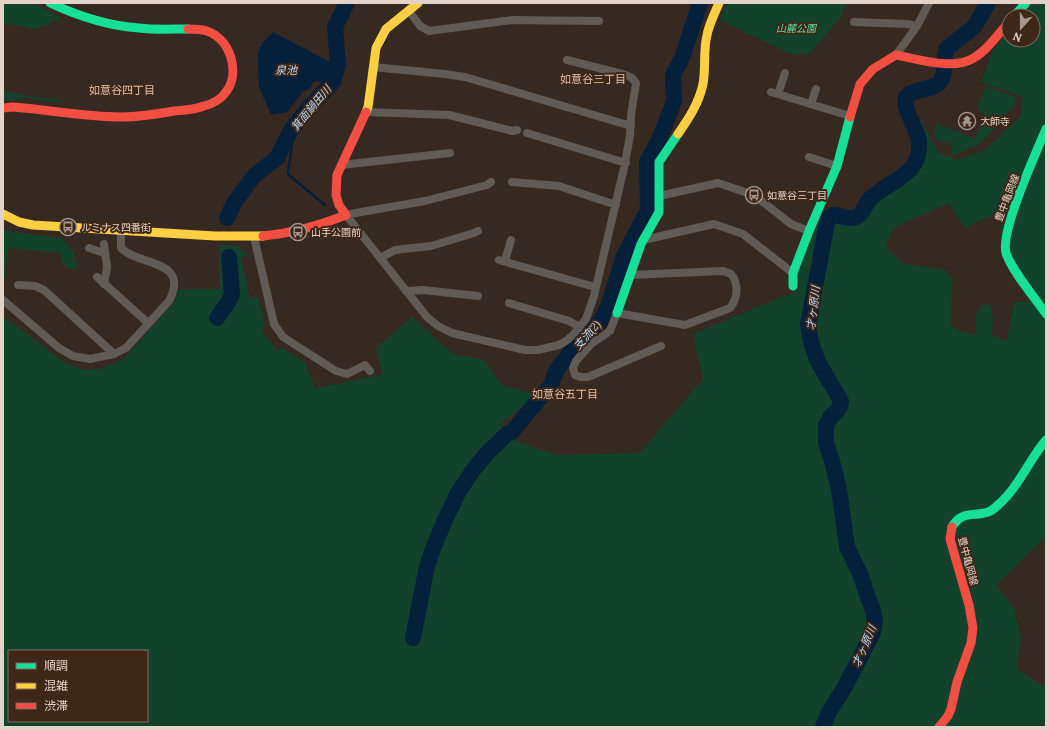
<svg xmlns="http://www.w3.org/2000/svg" width="1049" height="730" viewBox="0 0 1049 730" font-family="Lora,'Noto Sans JP',serif">
	<style>
		.green { fill: #12422c; fill-rule: evenodd }
		.water { fill: #05203b }
		.lines { fill: none; stroke-linecap: round; stroke-linejoin: round }
		.stream { stroke: #05203b; stroke-width: 2.5 }
		.river { stroke: #05203b; stroke-width: 16 }
		.street { stroke: #605b57; stroke-width: 8 }
		.fast { stroke: #16e098; stroke-width: 9 }
		.slow { stroke: #ffcf43; stroke-width: 9 }
		.jam { stroke: #f24e42; stroke-width: 9 }
		.labels { text-anchor: middle; dominant-baseline: central; stroke-width: 4; stroke-linejoin: round; paint-order: stroke }
		.park-label { font-size: 10px; font-style: italic; fill: #5ae1a2; stroke: #3f2718 }
		.poi-label { font-size: 10px; fill: #e2d2c8; stroke: #3f2718; text-anchor: start }
		.street-label { font-size: 10px; fill: #e2d2c8; stroke: #3f2718 }
		.water-label { font-size: 11px; font-style: italic; fill: #b8d9fc; stroke: #3f2718 }
		.neighbourhood-label { font-size: 11px; fill: #e0c0ae; stroke: #3f2718 }
	</style>
	<rect width="100%" height="100%" fill="#362921"/>
	<path class="green" d="M3 3H33L59 17 60 19 57 21 53 20C47 26 51 27 41 25L37 29 3 23Z
		M727 3H847L841 17 809 54H790L720 20Z
		M1034 3H1046V533L1045 538 996 585 1014 608 1021 637 1017 669 1044 687 1046 686V727H3V316L65 363 84 370 102 369 125 358 174 302 179 289H219V245L239 246 247 256 241 258 250 298 258 297 265 324 262 332 278 351 283 348 305 363 315 388 382 375 376 348 412 317 453 354 484 360 502 385 537 395 500 424 516 441 556 455 640 453 703 379 693 334 792 293 799 288 798 272 818 221 829 223 835 220 843 222 861 221 871 202 912 174 920 159 922 139 908 105 911 103 938 152 956 160 984 151 1021 116 1022 96 981 82 993 50 1009 32V40H1033V16H1023ZM948 203 965 228 983 219 1003 214 1001 232 1033 302H1014L1007 341 992 336 993 318 990 305 983 304 976 315V335L962 332 950 325 953 280 946 270 904 264 885 246 894 228ZM9 651H147V721H9Z
		M986 86 1016 97 1013 106 982 142 954 156 950 149 953 147 950 142 941 143 933 135 937 124 975 139 984 113 977 109Z
		M3 91 28 96 61 100V103L26 98 3 101Z
		M3 228 11 232 62 238 74 253 75 261 79 265 74 270 61 264 62 253 8 248 5 277 3 281Z"/>
	<path class="water" d="M273 32 330 62V74L326 83 319 81 313 82 310 88 303 92 287 112 271 115 259 87 258 65V52L263 42Z"/>
	<g class="lines">
		<path class="stream" d="M295 125 288 172 289 175 325 205"/>
		<path class="river" d="M227 218 234 203 254 176 277 158 291 130 307 110 333 82 338 65 335 27 347 3
			M217 318 229 301 232 294 229 257
			M413 638 426 571 432 551 444 522 458 493 471 473 486 454 508 433 512 432 551 385 557 369 575 347 600 322 608 307 624 256 648 210 647 162 659 140 674 101 673 75 682 58 700 3
			M823 727 829 712 843 690 861 656 873 632 875 622 873 610 867 595 861 576 847 547 839 489 832 461 826 443V425L830 418 840 407 841 401 818 362 811 342 808 325 826 228 828 218 834 215C841 215 850 221 858 216 863 214 865 204 870 199 889 180 922 176 919 141 917 128 902 108 906 97 915 87 933 91 940 82 947 72 943 58 947 48L974 27 988 3"/>
		<path class="street" d="M409 11 420 26 429 31 512 20 599 21
			M854 22 907 24 917 26
			M896 55 917 26 929 3
			M373 67 445 74 465 77 631 126
			M771 92 850 116
			M778 94 785 73
			M811 104 816 89
			M366 112 449 115 512 131 517 130
			M527 133 626 163
			M809 157 837 166
			M341 165 450 153
			M491 182 487 185 425 201 367 211 346 215 427 317 438 326 452 333 525 350H538L559 345 566 341 573 335 586 319 594 296 624 168 630 136 631 115 636 83 632 78 626 75 567 60
			M512 182 559 186 616 205
			M659 196 718 183 754 195 791 224 809 231
			M254 237 274 324 283 337 336 371 347 374 365 365 370 371
			M643 240 714 224 743 234 793 273
			M104 244 107 267 104 284
			M89 248 104 253
			M380 258 395 250 431 246 474 233 478 231
			M499 260 595 287
			M505 261 511 240
			M630 275 723 271 731 274C739 284 738 298 730 308L685 325 617 313 610 331 591 344 576 361 573 368 575 375 580 377H588L661 346
			M97 277 148 323
			M18 285 35 286 44 290 114 354
			M406 291 423 290 478 296
			M3 300 59 348 73 356 90 359 114 354 126 348 169 301C191 259 138 266 121 248V231
			M509 303 569 321 580 327"/>
		<path class="fast" d="M50 3C78 16 107 26 139 28 155 30 172 29 188 29
			M1014 16 1026 3
			M1046 129C1036 153 1000 231 1006 253 1012 271 1035 298 1046 314
			M793 286V273L809 231 837 166 850 117
			M617 313 641 244 659 212V162L678 134
			M952 527C962 510 974 517 988 512 991 511 995 508 998 505 1018 488 1029 460 1046 440"/>
		<path class="slow" d="M366 112 368 107 376 48 386 29 418 3
			M678 134C689 118 699 103 703 84 706 68 703 51 707 35 709 24 715 13 719 3
			M3 214 19 222 33 225 215 236H263"/>
		<path class="jam" d="M3 108 13 107C49 110 86 117 122 117 139 117 157 114 174 111 184 110 194 110 204 106 212 104 221 99 226 92 241 72 230 39 207 31 201 29 194 29 188 29
			M850 117 860 84 873 69 896 55C918 59 952 70 972 59 987 51 998 34 1009 22
			M263 236C293 233 319 226 346 215L339 205 336 195 337 175 366 112
			M939 727 948 716 951 709 957 682 971 643 973 628 969 605 950 539 952 527"/>
	</g>
	<defs>
		<g id="temple-ring" transform="scale(0.9)"><circle r="9.5" fill="#3f2718" stroke="#a6978e" stroke-width="1.5"/><path d="M0-6L5-2H3V0L6.5 2.5H4V6H1.5V3h-3V6H-4V2.5H-6.5L-3 0V-2H-5Z" fill="#a6978e"/></g>
		<g id="bus-ring" transform="scale(0.9)"><circle r="9.5" fill="#3f2718" stroke="#a6978e" stroke-width="1.5"/><path d="M-5-6H5V4H4V6H2V4H-2V6H-4V4H-5ZM-3.5-4V0h7V-4ZM-3.5 1.2v1.5H-2V1.2ZM2 1.2v1.5H3.5V1.2Z" fill="#a6978e"/></g>
	</defs>
	<g fill-rule="evenodd">
		<use href="#temple-ring" x="967" y="121"/>
		<use href="#bus-ring" x="754" y="195"/>
		<use href="#bus-ring" x="68" y="227"/>
		<use href="#bus-ring" x="298" y="232"/>
	</g>
	<g class="labels">
		<g class="park-label">
			<text x="796" y="28">山麓公園</text>
		</g>
		<g class="poi-label">
			<text x="980" y="121">大師寺</text>
			<text x="767" y="195">如意谷三丁目</text>
			<text x="81" y="227">ルミナス四番街</text>
			<text x="311" y="232">山手公園前</text>
		</g>
		<g class="street-label">
			<text transform="translate(1007 198) rotate(-69)">豊中亀岡線</text>
			<text transform="translate(968 561) rotate(75)">豊中亀岡線</text>
		</g>
		<g class="water-label">
			<text x="286" y="70">泉池</text>
			<text transform="translate(311 108) rotate(-50)">箕面鍋田川</text>
			<text transform="translate(813 308) rotate(-83)">才ヶ原川</text>
			<text transform="translate(587 335) rotate(-49)">支流(2)</text>
			<text transform="translate(864 646) rotate(-67)">才ヶ原川</text>
		</g>
		<g class="neighbourhood-label">
			<text x="593" y="79">如意谷三丁目</text>
			<text x="122" y="90">如意谷四丁目</text>
			<text x="565" y="394">如意谷五丁目</text>
		</g>
	</g>
	<rect width="1049" height="730" fill="none" stroke="#e2d2c8" stroke-width="8"/>
	<rect x="8" y="650" width="140" height="72" fill="#3f2718" stroke="#806b5e"/>
	<rect x="16" y="663" width="20" height="6" fill="#16e098" stroke="#806b5e"/>
	<text x="44" y="670" font-size="12" fill="#e2d2c8">順調</text>
	<rect x="16" y="683" width="20" height="6" fill="#ffcf43" stroke="#806b5e"/>
	<text x="44" y="690" font-size="12" fill="#e2d2c8">混雑</text>
	<rect x="16" y="703" width="20" height="6" fill="#f24e42" stroke="#806b5e"/>
	<text x="44" y="710" font-size="12" fill="#e2d2c8">渋滞</text>
	<g transform="translate(1021 28) rotate(201)"><circle r="19" fill="#3f2718" stroke="#806b5e"/>
	<path d="M0-3L7 15L0 10L-7 15Z" fill="#a6978e"/>
	<text y="-6" font-size="11" font-weight="bold" text-anchor="middle" fill="#e2d2c8">N</text>
	</g>
</svg>
